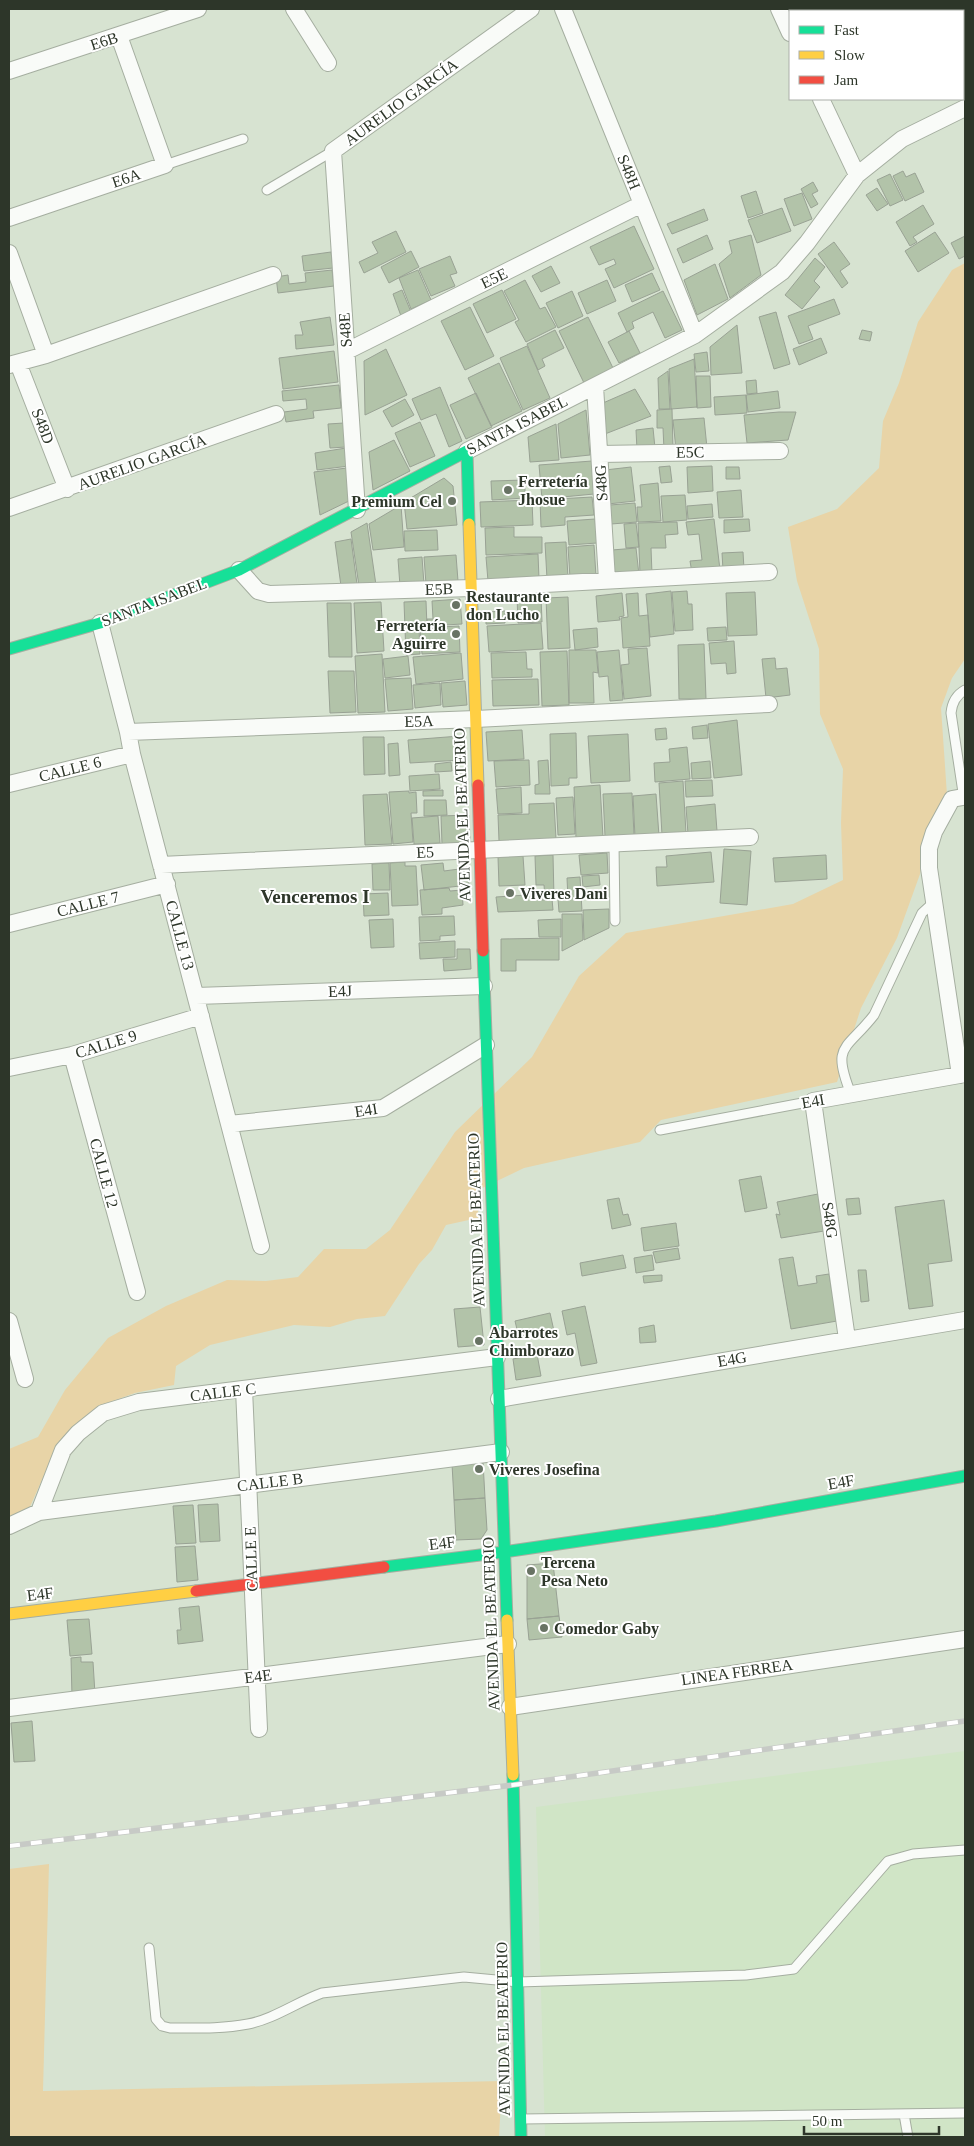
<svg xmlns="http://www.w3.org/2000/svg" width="974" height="2146" viewBox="0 0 974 2146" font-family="Georgia,serif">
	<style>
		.built { fill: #d0e5c6 }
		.green { fill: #e8d4a7 }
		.building { fill: #b2c3a9; stroke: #99a294 }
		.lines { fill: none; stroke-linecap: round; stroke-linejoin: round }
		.lane-casing { stroke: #a5aea0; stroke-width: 11 }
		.street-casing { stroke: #a5aea0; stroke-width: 18 }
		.fast-casing { stroke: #a5aea0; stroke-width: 13 }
		.slow-casing { stroke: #a5aea0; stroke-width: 13 }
		.jam-casing { stroke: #a5aea0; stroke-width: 13 }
		.lane { stroke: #f9fbf8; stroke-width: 9 }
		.street { stroke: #f9fbf8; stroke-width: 16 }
		.fast { stroke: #16e098; stroke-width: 11 }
		.slow { stroke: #ffcf43; stroke-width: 11 }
		.jam { stroke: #f24e42; stroke-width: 11 }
		.rail-casing { stroke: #c7cac6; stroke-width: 5.5 }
		.rail { stroke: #fff; stroke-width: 4; stroke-dasharray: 11; stroke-linecap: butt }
		.poi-dot { fill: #687364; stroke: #fff; stroke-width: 2 }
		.labels { text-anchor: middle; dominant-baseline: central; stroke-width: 4; stroke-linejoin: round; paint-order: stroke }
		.street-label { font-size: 16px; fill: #2d3629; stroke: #fff }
		.poi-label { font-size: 16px; font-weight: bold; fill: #2d3629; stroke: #fff; text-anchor: start }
		.quarter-label { font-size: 19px; font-weight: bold; fill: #2d3629; stroke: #fff }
	</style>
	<rect width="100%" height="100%" fill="#d7e3d1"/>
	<path class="built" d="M965 1751V2137H545L536 1807Z"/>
	<path class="green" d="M965 263V659L952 678 941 708 947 795 927 831 920 874 897 938 861 1008 837 1082 661 1120 640 1142 524 1168 478 1190V1218L446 1225 432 1250 419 1264 385 1316 357 1319 330 1327 294 1325 210 1345 176 1366 174 1385 135 1393 99 1406 77 1424 58 1444 29 1509 9 1518V1449L38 1437 65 1390 108 1338 166 1306 227 1280 266 1281 298 1277 324 1249H366L390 1230 455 1132 532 1057 579 976 626 933 793 904 843 880 841 823 843 769 820 714 819 649 797 581 788 527 837 509 879 468 883 421 899 383 918 322 952 270Z
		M49 1864 43 2091 502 2081 499 2137H9V1869Z"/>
	<path class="building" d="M903 171 906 177 915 173 924 192 905 201 893 176Z
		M890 174 903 200 890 206 877 180Z
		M813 182 818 191 812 194 818 204 811 208 801 189Z
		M877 188 888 204 877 211 866 195Z
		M756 191 763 213 748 218 741 196Z
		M802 193 812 219 794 226 784 199Z
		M923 205 934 224 913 237 917 242 910 246 896 222Z
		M782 208 791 231 757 243 748 220Z
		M704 209 708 220 672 234 667 224Z
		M634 226 654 269 614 288 605 269 616 264 614 259 599 265 590 247Z
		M396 231 406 252 364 273 359 262 378 253 372 242Z
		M935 232 949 253 918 272 905 251Z
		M707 235 713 249 683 263 677 249Z
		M751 235 761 275 730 298 719 264 732 253 729 241Z
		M965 236V256L959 259 951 243Z
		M834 242 850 264 840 271 848 283 842 288 818 254Z
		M411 251 419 267 389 283 381 267Z
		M331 252 333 268 304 271 302 256Z
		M450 256 457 273 450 275 455 286 431 296 419 269Z
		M815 258 825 267 814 281 820 287 802 309 785 295Z
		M715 264 728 299 697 315 684 280Z
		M551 266 560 283 541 292 532 276Z
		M332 270 334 286 278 293 276 277 288 275 289 284 306 282 305 273Z
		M418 270 431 300 411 309 399 278Z
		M652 273 660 290 632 302 625 285Z
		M525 280 540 309 545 307 556 327 526 342 515 322 519 320 504 291Z
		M607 280 616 301 587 314 578 293Z
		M402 290 411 312 401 316 393 294Z
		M502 290 516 319 487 333 473 304Z
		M572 291 583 316 558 328 546 303Z
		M663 291 682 330 665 338 653 312 632 322 634 328 627 332 618 313Z
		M834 299 840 314 808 326 813 339 799 344 788 316Z
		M470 307 494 356 465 370 441 321Z
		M776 312 790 364 774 369 759 317Z
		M330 317 334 345 296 349 295 335H303L300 322Z
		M588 317 613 368 584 383 559 331Z
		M737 325 742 373 711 375 710 347Z
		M555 330 564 348 542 359 545 366 538 370 527 344Z
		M862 330 872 332 870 341 859 339Z
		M629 331 640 353 619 363 608 342Z
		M821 338 827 353 799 365 793 349Z
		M527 346 550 398 523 410 500 358Z
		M386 349 407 395 365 415 364 361Z
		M334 351 338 382 283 389 279 358Z
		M707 352 709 371 696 372 694 354Z
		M694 359 697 407 671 409 669 369Z
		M499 363 522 411 491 426 468 378Z
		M668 371 670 409H659L658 378Z
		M696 376H710L711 407 697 408Z
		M756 380 757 393 747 394 746 381Z
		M339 385 341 408 313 411 314 418 286 422 284 412 307 409 306 399 283 401 282 391Z
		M440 387 462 441 449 447 436 414 421 420 412 399Z
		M635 389 651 416 605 434 603 403Z
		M778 391 780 408 748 412 746 395Z
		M476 393 492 427 466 439 450 405Z
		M746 395 747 413 715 415 714 397Z
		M405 399 414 415 392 427 383 411Z
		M672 409 673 449 664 450 663 428H657V410Z
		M586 410 590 455 561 458 558 424Z
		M779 412H796L788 440 747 443 744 415Z
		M704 418 707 448 676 450 673 420Z
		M420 422 435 456 410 467 395 433Z
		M344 423 346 447 330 448 328 424Z
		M556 424 559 460 530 462 528 437Z
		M653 428 655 448 637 450 636 430Z
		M394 440 410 471 373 490 369 452Z
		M346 448 349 466 317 470 315 453Z
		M592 461 594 494 542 499 539 465Z
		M670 466 672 482 661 483 659 467Z
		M712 466 713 491 688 493 687 467Z
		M631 467 635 501 608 504 605 470Z
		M726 467H739L740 479H726Z
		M347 468 351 500 320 515 314 472Z
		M444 478 453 486 457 525 407 529 404 502Z
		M525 480V498L492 500 491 481Z
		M658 483 661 521 638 522 637 507H642L640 485Z
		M741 490 743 517 719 518 717 492Z
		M685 495 687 520 663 522 661 496Z
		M592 497 594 515 565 517V525L541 527 540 500Z
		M532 500 533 525 481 527 480 502Z
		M635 503 637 522 611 524 610 505Z
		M712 504 713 517 688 519 687 506Z
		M401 505 404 547 373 550 369 524Z
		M595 519 597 543 569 545 567 521Z
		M714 519 720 570 692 573 690 561 702 560 699 534 688 535 686 522Z
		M749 519 750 531 724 533V520Z
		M677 522 678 534 665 535 666 548H651L652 574H640L638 523Z
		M367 523 376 585 359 586 351 532Z
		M636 523 639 547 626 548 624 524Z
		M514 527V537H542V553L486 555 485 528Z
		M437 530 438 550 405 551 404 531Z
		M351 539 357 584 341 586 335 542Z
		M566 542 568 578 547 579 545 543Z
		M594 545 596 576 570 578 568 547Z
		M636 548 639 575 615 577 612 550Z
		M743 552 744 569 723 570 722 553Z
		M538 554 539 579 488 581 486 557Z
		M456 555 458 581 426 584 424 557Z
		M422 557 424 584 400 586 398 559Z
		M671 591 674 634 650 637 646 594Z
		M687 591 688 604H692L693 630 675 631 672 592Z
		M755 592 757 635 728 636 726 593Z
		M622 593 624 616 619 617 620 620 598 622 596 596Z
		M638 593 639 616 648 615 650 646 623 648 621 618 628 617 626 594Z
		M541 596 542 622 518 623 517 597Z
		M568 597 570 648 548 649 546 598Z
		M460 599 462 624 428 626 427 619H433L432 601Z
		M426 601 427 627H419L420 654 406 655 404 602Z
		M381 602 384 651 357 653 354 603Z
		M327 603H351L352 657H329Z
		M505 611V623L486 624V612Z
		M541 623 543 649 489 652 487 626Z
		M459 626 460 652 422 654 420 628Z
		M726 627 727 640 708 641 707 628Z
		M597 628 598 647 575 650 573 630Z
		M734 641 736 673 727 674 726 663 711 664 709 643Z
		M704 644 706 699H679L678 645Z
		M647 648 651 696 624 699 621 665 629 664 628 649Z
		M569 650H596L598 673 593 672 594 703H569Z
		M619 650 623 700 610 701 608 676 599 677 597 652Z
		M567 651 569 705 542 706 540 652Z
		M526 652 527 669H532V677L492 678 491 653Z
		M461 653 463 679 416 684 413 657Z
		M382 654 385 712 358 713 355 656Z
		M408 656 410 675 385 678 383 659Z
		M775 658 776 669 787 668 790 695 766 698 762 659Z
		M328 671H354L356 712 330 713Z
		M411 678 413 709 388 711 385 679Z
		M538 679 539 705 493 706 492 680Z
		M465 681 467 705 443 707 441 683Z
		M440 683 441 705 415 708 413 685Z
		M737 720 742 775 714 778 708 724Z
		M707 725 708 738 693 739 692 727Z
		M666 728 667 739 656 740 655 729Z
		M522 730 524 759 488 761 486 732Z
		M576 733 577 778H569V785L551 786 550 734Z
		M628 734 630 781 591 783 588 736Z
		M460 736 462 760 410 763 408 740Z
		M363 737H384L385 774 364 775Z
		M398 743 400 775 389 776 388 744Z
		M687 747 690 779 655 782 654 763 670 762 669 749Z
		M529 760 530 785 496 787 494 761Z
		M548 760 550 794H535V785L539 784 538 761Z
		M710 761 711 778 692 779 691 763Z
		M451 762 452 771 435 772V764Z
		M439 774 440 789 410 791 409 776Z
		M712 780 713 796 686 797 685 781Z
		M683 781 686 833 662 835 659 783Z
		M600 785 603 837 576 838 574 787Z
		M521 787 522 813 498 814 496 789Z
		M443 790V796H423V791Z
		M409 791V793L416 792 417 813H411L413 842 393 844 389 792Z
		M632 793 634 835 605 836 603 794Z
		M387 794 392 844 365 845 363 795Z
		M656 794 659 836 635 837 633 796Z
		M573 797 575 834 558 835 556 798Z
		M424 800H446L447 815 424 816Z
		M554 803 556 839 499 841 498 815 529 814V804Z
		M715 804 717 831 688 834 686 807Z
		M469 815 470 842 442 844 441 816Z
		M438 816 440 843 414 844 412 818Z
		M724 849 751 851 747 905 720 903Z
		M711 852 714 882 657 886 656 867H667L666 856Z
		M607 853 608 873 581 875 579 855Z
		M553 855 554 898H545L544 885H536L535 856Z
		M826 855 827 879 775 882 773 858Z
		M523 856 525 885 499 886 498 857Z
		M405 862V866H416L418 905 392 906 390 863Z
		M389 863 390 890H373L372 864Z
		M443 863 444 871 467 868 469 885 424 890 421 865Z
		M599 875 600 885 583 887 582 876Z
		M580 877 582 911 559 912 558 899H568L567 878Z
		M449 888 450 891 462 890 463 905 442 908V914L422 915 420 890Z
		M388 893 389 915 364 916 363 894Z
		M542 894V900L552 899 553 910 498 912 496 897Z
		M609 909V928L584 940 583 910Z
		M562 914H582L583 940 562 951Z
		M454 916 455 935 440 936V940L420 941 419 917Z
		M393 919 394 947 371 948 369 920Z
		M561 919V937H539L538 920Z
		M559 938V960H516V971H501V939Z
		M455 941V957L420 959 419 943Z
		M457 949H470L471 969 444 971 443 959H457Z
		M761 1176 767 1208 745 1212 739 1180Z
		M818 1194 824 1231 781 1238 776 1214 780 1215 777 1202Z
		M619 1198 623 1215 628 1214 631 1225 612 1229 607 1200Z
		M859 1198 861 1214 848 1215 846 1199Z
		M944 1200 952 1261 928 1264 933 1306 909 1309 895 1207Z
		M676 1223 679 1246 644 1251 641 1228Z
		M678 1248 680 1259 656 1263 653 1252Z
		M623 1255 626 1268 582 1276 580 1263Z
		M652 1255 654 1270 636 1273 634 1258Z
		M793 1257 798 1286 817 1283 816 1276 829 1274 837 1321 791 1329 779 1259Z
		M858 1270H866L869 1301 861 1302Z
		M662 1275V1281L644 1283 643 1276Z
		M585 1306 597 1363 581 1366 575 1333 567 1335 562 1311Z
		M480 1307 484 1345 458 1347 454 1309Z
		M550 1313 554 1331 519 1338 515 1321Z
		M654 1325 656 1342 640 1343 639 1328Z
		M537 1354 541 1376 516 1380 513 1359Z
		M483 1462 485 1498 454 1500 452 1464Z
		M485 1498 487 1530 481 1539 456 1540 454 1500Z
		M218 1504 220 1541 200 1542 198 1505Z
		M193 1505 196 1543 176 1544 173 1506Z
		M195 1546 198 1580 177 1582 175 1547Z
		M553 1563 559 1616 527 1619V1565Z
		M199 1606 203 1641 178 1644 177 1630H181L179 1608Z
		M559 1616 562 1637 529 1640 527 1619Z
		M89 1619 92 1654 70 1656 67 1620Z
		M81 1657V1662H93L95 1694 72 1696 71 1658Z
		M32 1721 35 1761 14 1762 11 1723Z"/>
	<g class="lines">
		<g class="lane-casing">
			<path id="lane" d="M165 165 243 139
				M267 190 333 151
				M964 799 951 713C952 703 956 695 965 690
				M614 844 615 921
				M851 1094C831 1044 846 1051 874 1015L922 913 934 902
				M660 1130 813 1101
				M149 1948 156 2019 162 2026 170 2028C196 2028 222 2029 248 2024 274 2019 297 2002 322 1993L464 1977 518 1982 746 1975 794 1969 888 1861 913 1854 965 1850
				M904 2114 908 2137
				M522 2119 965 2113"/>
		</g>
		<g class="street-casing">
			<path id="street" d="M294 9 328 63
				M563 9 695 335
				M779 9 790 33
				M925 9 926 11
				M9 71 198 9
				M821 99 857 175
				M9 218 165 165 119 36
				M9 253 46 355
				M347 351 642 204
				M18 363 67 489
				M9 365 46 355 273 275
				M595 386 607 580
				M467 451 695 335 782 272 807 243 857 175 902 139 965 108
				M600 454 780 451
				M9 508 276 414
				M357 510 333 151 531 9
				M239 570 258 591 269 594 472 588 769 572
				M100 623 128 732 132 754 261 1246
				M128 732 476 719 769 704
				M9 784 132 754
				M161 865 750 837
				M9 924 167 884
				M196 996 484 986
				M72 1055 137 1292
				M9 1068 72 1055 201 1016
				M960 1075 929 868V848L934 832 952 799 963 797
				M229 1124 383 1108 486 1045
				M9 1321 25 1379
				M847 1339 813 1101 965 1074
				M244 1389 259 1729
				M499 1399 965 1320
				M39 1512 501 1452
				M9 1526 39 1512 63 1450 78 1433 103 1413 139 1402 497 1357
				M510 1707 965 1639
				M9 1708 508 1644"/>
		</g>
		<g class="fast-casing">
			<path id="fast" d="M9 649 100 623 239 570 467 451 469 524
				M483 951 507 1620
				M384 1567 504 1552 716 1521 965 1476
				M513 1775 521 2137"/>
		</g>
		<g class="slow-casing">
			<path id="slow" d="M469 524 478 785
				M9 1614 196 1591
				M507 1620 513 1775"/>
		</g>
		<g class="jam-casing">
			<path id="jam" d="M478 785 483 951
				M196 1591 384 1567"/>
		</g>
		<use href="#lane" class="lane"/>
		<use href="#street" class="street"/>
		<use href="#fast" class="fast"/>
		<use href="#slow" class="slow"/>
		<use href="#jam" class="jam"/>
		<g class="rail-casing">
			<path id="rail" d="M9 1846 513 1785 965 1721"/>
		</g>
		<use href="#rail" class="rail"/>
	</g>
	<g class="poi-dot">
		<circle cx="508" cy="490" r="5"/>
		<circle cx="452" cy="501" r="5"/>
		<circle cx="456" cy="605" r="5"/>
		<circle cx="456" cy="634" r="5"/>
		<circle cx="510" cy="893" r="5"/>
		<circle cx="479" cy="1341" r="5"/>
		<circle cx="479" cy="1469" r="5"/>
		<circle cx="531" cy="1571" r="5"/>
		<circle cx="544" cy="1628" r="5"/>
	</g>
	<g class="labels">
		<g class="street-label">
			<text transform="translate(104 41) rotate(-18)">E6B</text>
			<text transform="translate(401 102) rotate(-36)">AURELIO GARCÍA</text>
			<text transform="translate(629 172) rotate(68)">S48H</text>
			<text transform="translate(126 178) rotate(-19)">E6A</text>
			<text transform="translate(494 278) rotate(-26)">E5E</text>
			<text transform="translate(345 330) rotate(-94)">S48E</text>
			<text transform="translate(517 425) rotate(-27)">SANTA ISABEL</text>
			<text transform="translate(43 426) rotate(69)">S48D</text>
			<text transform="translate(690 452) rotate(-1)">E5C</text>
			<text transform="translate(142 462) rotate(-20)">AURELIO GARCÍA</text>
			<text transform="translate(601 483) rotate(-93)">S48G</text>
			<text transform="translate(439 589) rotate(-2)">E5B</text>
			<text transform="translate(154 602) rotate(-21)">SANTA ISABEL</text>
			<text transform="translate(419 721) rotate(-2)">E5A</text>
			<text transform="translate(70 769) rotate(-14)">CALLE 6</text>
			<text transform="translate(462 815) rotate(-92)">AVENIDA EL BEATERIO</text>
			<text transform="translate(425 852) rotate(-3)">E5</text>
			<text transform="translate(88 904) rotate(-14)">CALLE 7</text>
			<text transform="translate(180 935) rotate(75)">CALLE 13</text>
			<text transform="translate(340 991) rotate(-2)">E4J</text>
			<text transform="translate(106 1044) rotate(-17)">CALLE 9</text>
			<text transform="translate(813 1101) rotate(-10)">E4I</text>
			<text transform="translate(366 1110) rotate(-9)">E4I</text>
			<text transform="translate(104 1173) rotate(75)">CALLE 12</text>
			<text transform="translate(476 1220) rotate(-92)">AVENIDA EL BEATERIO</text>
			<text transform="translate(830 1220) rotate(82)">S48G</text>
			<text transform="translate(732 1359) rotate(-10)">E4G</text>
			<text transform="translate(223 1392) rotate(-7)">CALLE C</text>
			<text transform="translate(270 1482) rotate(-7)">CALLE B</text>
			<text transform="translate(841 1482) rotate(-10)">E4F</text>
			<text transform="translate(442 1543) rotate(-7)">E4F</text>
			<text transform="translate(251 1559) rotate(-92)">CALLE E</text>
			<text transform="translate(40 1594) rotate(-7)">E4F</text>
			<text transform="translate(491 1624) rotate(-92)">AVENIDA EL BEATERIO</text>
			<text transform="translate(737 1672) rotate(-8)">LINEA FERREA</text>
			<text transform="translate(258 1676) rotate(-7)">E4E</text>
			<text transform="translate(503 2029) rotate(-91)">AVENIDA EL BEATERIO</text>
		</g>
		<g class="poi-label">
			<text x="518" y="481">Ferretería<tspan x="518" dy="18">Jhosue</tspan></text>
			<text x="442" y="501" text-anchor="end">Premium Cel</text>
			<text x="466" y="596">Restaurante<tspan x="466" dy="18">don Lucho</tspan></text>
			<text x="446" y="625" text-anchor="end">Ferretería<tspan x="446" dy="18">Aguirre</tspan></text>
			<text x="520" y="893">Viveres Dani</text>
			<text x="489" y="1332">Abarrotes<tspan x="489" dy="18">Chimborazo</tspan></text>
			<text x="489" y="1469">Viveres Josefina</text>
			<text x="541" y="1562">Tercena<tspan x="541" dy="18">Pesa Neto</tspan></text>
			<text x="554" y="1628">Comedor Gaby</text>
		</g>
		<g class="quarter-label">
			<text x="315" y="896">Venceremos I</text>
		</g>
	</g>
	<rect width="974" height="2146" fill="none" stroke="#2d3629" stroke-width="20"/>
	<rect x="789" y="10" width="175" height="90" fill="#ffffff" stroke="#abafa9"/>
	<rect x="799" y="26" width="25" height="8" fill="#16e098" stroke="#abafa9"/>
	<text x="834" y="35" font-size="15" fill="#2d3629">Fast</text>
	<rect x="799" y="51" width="25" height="8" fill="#ffcf43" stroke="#abafa9"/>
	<text x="834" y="60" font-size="15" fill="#2d3629">Slow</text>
	<rect x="799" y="76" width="25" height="8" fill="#f24e42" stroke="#abafa9"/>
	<text x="834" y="85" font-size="15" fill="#2d3629">Jam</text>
	<path d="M804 2126v8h135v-8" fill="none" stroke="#2d3629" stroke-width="2.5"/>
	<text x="812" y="2126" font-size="15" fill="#2d3629" stroke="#ffffff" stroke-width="4" paint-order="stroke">50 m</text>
</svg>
